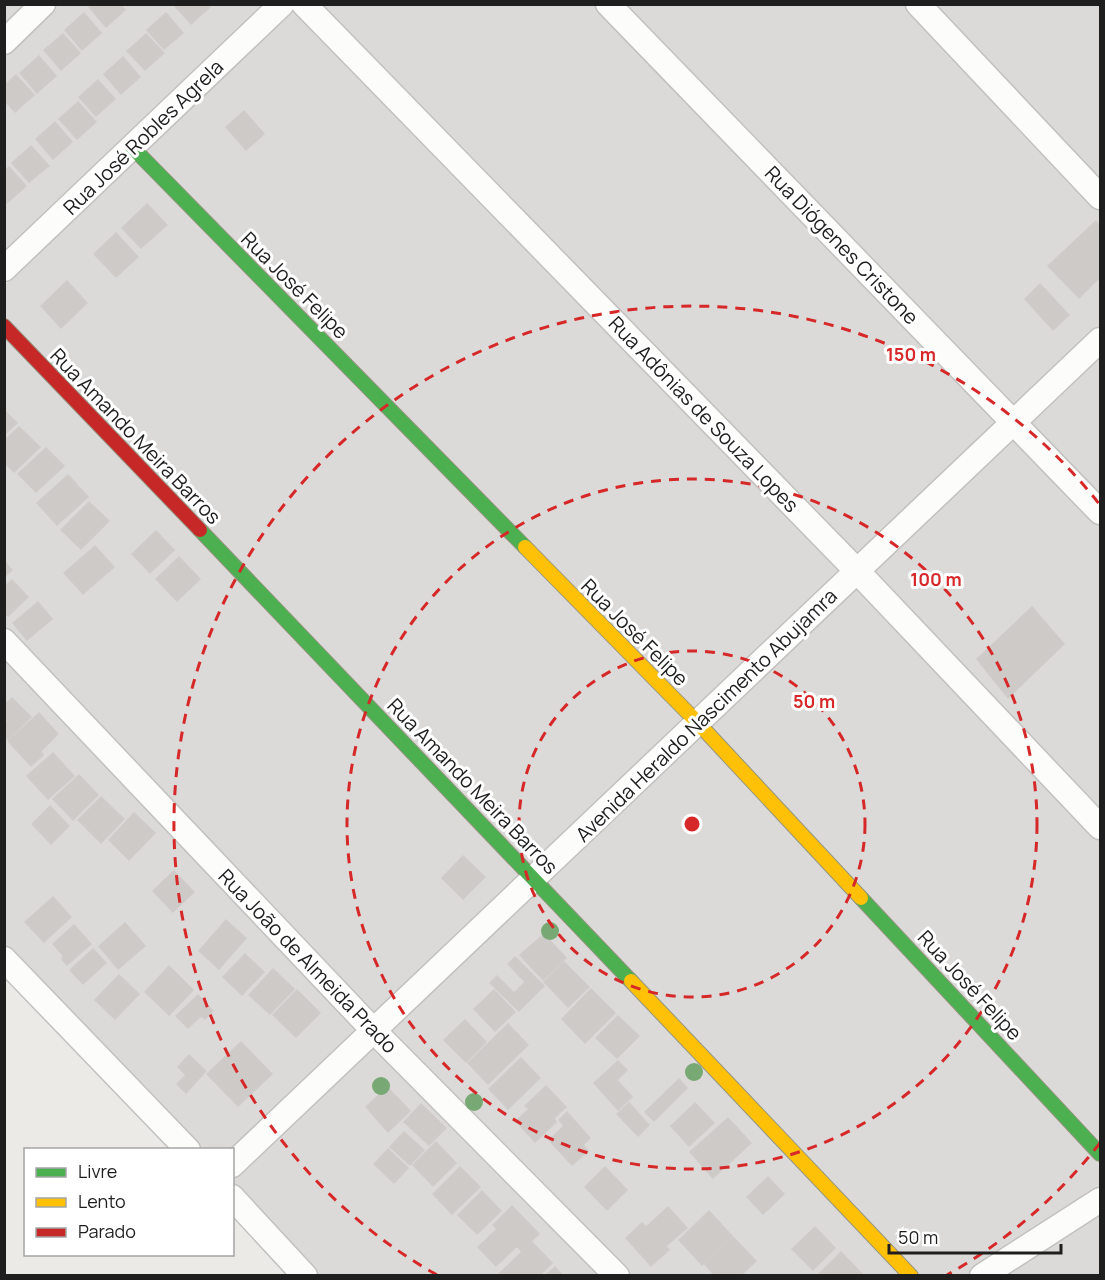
<svg xmlns="http://www.w3.org/2000/svg" width="1105" height="1280" viewBox="0 0 1105 1280" font-family="Manrope,sans-serif">
	<style>
		.residential { fill: #dbdad8 }
		.building { fill: #cdcac8; stroke: #cfcbc9; stroke-width: 1.5 }
		.lines { fill: none; stroke-linecap: round; stroke-linejoin: round }
		.street-casing { stroke: #c2c1bf; stroke-width: 27 }
		.fast-casing { stroke: #959481; stroke-width: 16 }
		.slow-casing { stroke: #959481; stroke-width: 16 }
		.jam-casing { stroke: #959481; stroke-width: 16 }
		.street { stroke: #fcfcfb; stroke-width: 24 }
		.fast { stroke: #4caf50; stroke-width: 14 }
		.slow { stroke: #ffc107; stroke-width: 14 }
		.jam { stroke: #c62828; stroke-width: 14 }
		.tree { fill: #78a874 }
		.ring { fill: none; stroke: #d62828; stroke-width: 3; stroke-dasharray: 10 8 }
		.labels { text-anchor: middle; dominant-baseline: central; stroke-width: 6; stroke-linejoin: round; paint-order: stroke }
		.street-label { font-size: 20px; fill: #1e1e1e; stroke: #fff }
		.centre { fill: #d62828; stroke: #fff; stroke-width: 3 }
		.ring-label { font-size: 18px; text-anchor: middle; font-weight: bold; fill: #d62828; stroke: #fff; stroke-width: 6; stroke-linejoin: round; paint-order: stroke }
	</style>
	<rect width="100%" height="100%" fill="#eceae7"/>
	<path class="residential" d="M5 5H277L5 255Z
		M294 5H1100V1275H311L233 1192 232 1150 192 1149 5 952V285Z"/>
	<path class="building" d="M91 4H120L125 10 106 27 89 7Z
		M207 4 210 7 191 24 174 5Z
		M84 13 101 33 82 50 65 30Z
		M166 13 183 33 164 49 147 30Z
		M63 34 80 53 61 70 44 50Z
		M146 34 164 53 145 70 127 51Z
		M39 56 56 76 37 93 20 73Z
		M123 57 140 77 121 94 104 74Z
		M16 75 34 95 15 112 4 100V86Z
		M98 80 115 99 96 116 79 97Z
		M78 102 96 122 77 139 59 119Z
		M244 111 264 134 246 150 226 127Z
		M55 122 72 142 53 159 36 139Z
		M31 146 49 166 29 182 12 163Z
		M9 167 26 186 7 203 4 200V171Z
		M147 204 167 225 141 248 122 228Z
		M1096 221 1100 226V277L1079 298 1048 266Z
		M116 233 138 257 116 277 94 254Z
		M67 281 87 303 61 328 41 306Z
		M1040 284 1069 315 1053 330 1025 299Z
		M4 410 17 423 4 435Z
		M19 427 40 447 14 472 4 462V441Z
		M46 448 64 466 36 492 18 474Z
		M68 475 88 497 57 525 37 503Z
		M89 502 109 521 81 549 61 530Z
		M156 531 174 550 150 573 132 554Z
		M95 546 114 567 83 594 64 573Z
		M179 557 200 579 177 601 156 579Z
		M4 561 12 570 4 577Z
		M12 580 28 597 8 616 4 613V587Z
		M38 602 52 619 27 640 13 623Z
		M1032 607 1064 644 1008 698 977 659Z
		M12 698 31 717 8 739 4 736V724L8 721 4 717V705Z
		M39 713 58 734 41 751 43 755 31 766 8 741Z
		M53 753 74 776 48 799 27 776Z
		M79 775 98 795 73 820 53 799Z
		M101 797 124 819 101 843 78 820Z
		M50 806 69 826 51 844 32 824Z
		M134 813 155 833 129 860 109 840Z
		M463 856 485 877 463 899 442 878Z
		M174 871 194 892 173 912 153 891Z
		M53 897 71 917 44 942 25 922Z
		M226 920 246 938 219 969 199 951Z
		M125 923 145 946 118 969 99 946Z
		M74 925 91 944 67 965 62 959 63 955 53 944Z
		M544 934 566 958 543 980 520 955Z
		M93 949 106 963 83 984 70 970Z
		M245 954 264 972 242 995 223 977Z
		M515 957 544 986 531 999 520 987 525 982 508 964Z
		M564 962 589 987 568 1007 544 982Z
		M169 966 193 990 169 1015 145 992Z
		M273 969 294 989 270 1014 249 995Z
		M119 975 139 994 115 1019 95 1000Z
		M497 976 514 993 520 987 531 999 519 1011 490 983Z
		M591 989 615 1013 585 1043 562 1019Z
		M297 990 320 1013 296 1037 273 1015Z
		M494 990 515 1012 495 1031 474 1009Z
		M198 995 213 1011 205 1019 201 1016 188 1028 176 1016Z
		M618 1016 639 1036 617 1058 596 1038Z
		M465 1020 486 1042 466 1062 444 1040Z
		M508 1024 528 1045 488 1084 468 1063Z
		M241 1042 272 1074 238 1106 207 1074Z
		M189 1055 206 1071 186 1093 177 1084 186 1075 178 1067Z
		M521 1058 540 1078 508 1109 489 1089Z
		M618 1061 627 1070 617 1080 632 1097 618 1110 594 1083Z
		M679 1079 687 1088 654 1121 645 1112Z
		M546 1086 566 1107 554 1118 556 1122 535 1142 516 1121 529 1109 525 1106Z
		M387 1087 410 1111 388 1132 366 1107Z
		M629 1103 649 1125 638 1136 617 1114Z
		M695 1103 714 1123 689 1146 671 1126Z
		M421 1104 446 1128 429 1145 404 1122Z
		M567 1112 590 1138 583 1145 588 1151 572 1165 549 1140 564 1126 559 1120Z
		M728 1118 751 1143 713 1178 690 1152Z
		M404 1132 424 1150 410 1165 390 1147Z
		M436 1142 456 1163 433 1186 413 1165Z
		M388 1149 408 1168 394 1183 374 1164Z
		M460 1167 480 1187 452 1214 433 1194Z
		M605 1167 627 1190 607 1210 585 1187Z
		M768 1177 784 1194 763 1214 747 1197Z
		M482 1191 501 1211 477 1234 458 1215Z
		M512 1206 539 1234 521 1251 517 1246 496 1266 478 1247 497 1229 493 1225Z
		M668 1207 687 1228 666 1246 669 1250 651 1266 626 1238 642 1223 646 1227Z
		M709 1211 732 1236 702 1265 679 1240Z
		M815 1227 835 1248 813 1270 792 1249Z
		M733 1237 756 1261 740 1276H715L705 1264Z
		M532 1242 552 1263 539 1276H500L499 1274Z
		M841 1252 864 1276 818 1275Z
		M555 1267 563 1276H545Z"/>
	<g class="lines">
		<g class="street-casing">
			<path id="street" d="M304 4 857 571 1100 827
				M608 4 1100 512
				M918 4 1100 197
				M4 42 43 4
				M4 269 282 4
				M4 641 374 1031 617 1276
				M4 959 188 1150
				M232 1165 1100 340
				M232 1197 305 1276
				M982 1276 1100 1200"/>
		</g>
		<g class="fast-casing">
			<path id="fast" d="M132 147 525 547
				M200 530 631 981
				M861 898 1100 1154"/>
		</g>
		<g class="slow-casing">
			<path id="slow" d="M525 547 698 723 861 898
				M631 981 911 1276"/>
		</g>
		<g class="jam-casing">
			<path id="jam" d="M4 326 200 530"/>
		</g>
		<use href="#street" class="street"/>
		<use href="#fast" class="fast"/>
		<use href="#slow" class="slow"/>
		<use href="#jam" class="jam"/>
	</g>
	<g class="tree">
		<circle cx="550" cy="931" r="9"/>
		<circle cx="694" cy="1072" r="9"/>
		<circle cx="381" cy="1086" r="9"/>
		<circle cx="474" cy="1102" r="9"/>
	</g>
	<g class="ring">
		<circle cx="692" cy="824" r="173"/>
		<circle cx="692" cy="824" r="345"/>
		<path d="M1100 1143A518 518 0 0 1 947 1275M437 1275A518 518 0 1 1 1100 505"/>
	</g>
	<g class="labels">
		<g class="street-label">
			<text transform="translate(143 137) rotate(-44)">Rua José Robles Agrela</text>
			<text transform="translate(842 245) rotate(46)">Rua Diógenes Cristone</text>
			<text transform="translate(295 285) rotate(45)">Rua José Felipe</text>
			<text transform="translate(704 414) rotate(46)">Rua Adônias de Souza Lopes</text>
			<text transform="translate(136 436) rotate(46)">Rua Amando Meira Barros</text>
			<text transform="translate(635 632) rotate(45)">Rua José Felipe</text>
			<text transform="translate(706 715) rotate(-44)">Avenida Heraldo Nascimento Abujamra</text>
			<text transform="translate(473 786) rotate(46)">Rua Amando Meira Barros</text>
			<text transform="translate(308 961) rotate(46)">Rua João de Almeida Prado</text>
			<text transform="translate(970 985) rotate(47)">Rua José Felipe</text>
		</g>
	</g>
	<circle cx="692" cy="824" r="9" class="centre"/>
	<g class="ring-label">
		<text x="911" y="361">150 m</text>
		<text x="936" y="586">100 m</text>
		<text x="814" y="708">50 m</text>
	</g>
	<rect width="1105" height="1280" fill="none" stroke="#1e1e1e" stroke-width="12"/>
	<rect x="24" y="1148" width="210" height="108" fill="#ffffff" stroke="#a5a5a5" stroke-width="1.5"/>
	<rect x="36" y="1168" width="30" height="9" fill="#4caf50" stroke="#a5a5a5" stroke-width="1.5"/>
	<text x="78" y="1178" font-size="18" fill="#1e1e1e">Livre</text>
	<rect x="36" y="1198" width="30" height="9" fill="#ffc107" stroke="#a5a5a5" stroke-width="1.5"/>
	<text x="78" y="1208" font-size="18" fill="#1e1e1e">Lento</text>
	<rect x="36" y="1228" width="30" height="9" fill="#c62828" stroke="#a5a5a5" stroke-width="1.5"/>
	<text x="78" y="1238" font-size="18" fill="#1e1e1e">Parado</text>
	<path d="M889 1244v9h172v-9" fill="none" stroke="#1e1e1e" stroke-width="3"/>
	<text x="898" y="1244" font-size="18" fill="#1e1e1e" stroke="#ffffff" stroke-width="4.5" paint-order="stroke">50 m</text>
</svg>
